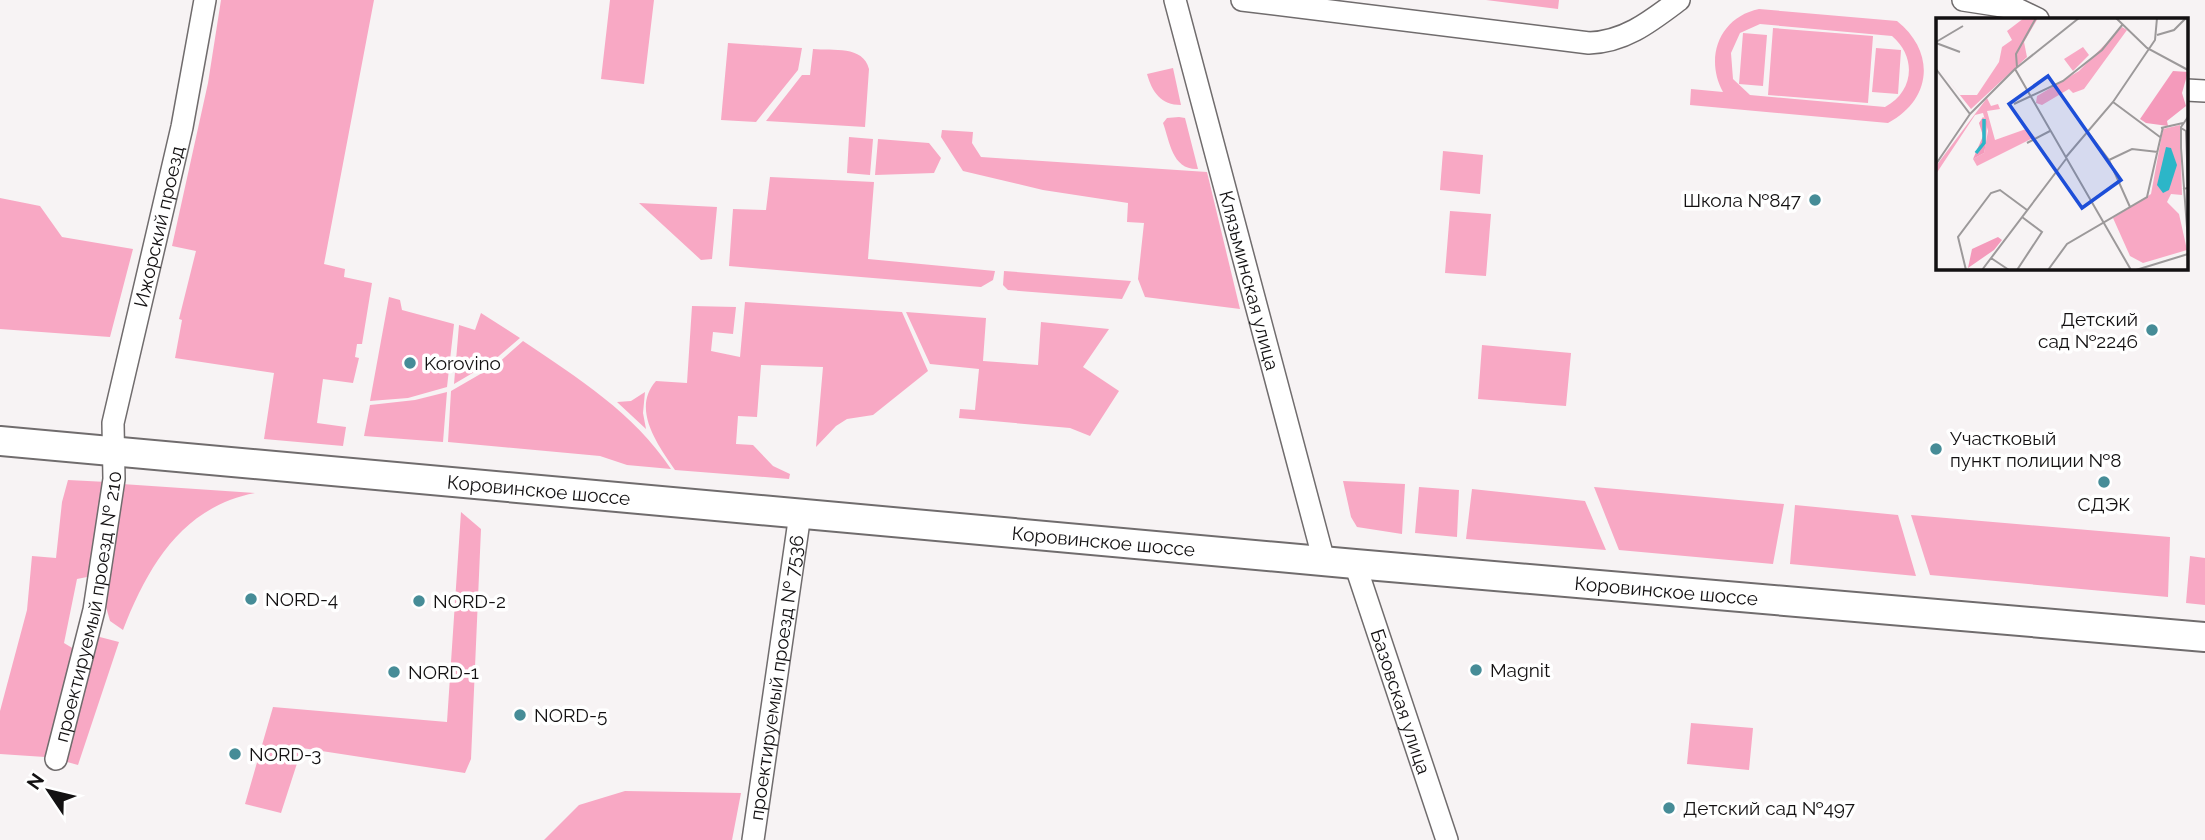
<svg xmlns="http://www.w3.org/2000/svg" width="2205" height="840" viewBox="0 0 2205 840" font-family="Raleway,sans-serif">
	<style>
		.green { fill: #f8a8c4; fill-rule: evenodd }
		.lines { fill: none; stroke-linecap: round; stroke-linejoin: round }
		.minor-casing { stroke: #706c6d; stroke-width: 24 }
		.major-casing { stroke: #706c6d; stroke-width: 32 }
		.minor { stroke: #fff; stroke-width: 21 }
		.major { stroke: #fff; stroke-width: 28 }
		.poi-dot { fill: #468c97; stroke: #fff; stroke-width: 2.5 }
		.labels { text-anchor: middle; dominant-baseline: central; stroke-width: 7; stroke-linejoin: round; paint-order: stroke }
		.poi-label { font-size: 19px; fill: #131112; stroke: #fff; text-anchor: start }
		.street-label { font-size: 19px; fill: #131112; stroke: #fff }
		.inset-river { fill: none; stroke: #2cb6c8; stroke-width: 3.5 }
		.inset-road { fill: none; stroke: #9c999a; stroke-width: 2 }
		.view { fill: #1d4ed8; fill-opacity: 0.15; stroke: #1d4ed8; stroke-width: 3.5 }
		.inset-edge { fill: none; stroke: #131112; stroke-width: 3.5 }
	</style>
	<rect width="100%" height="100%" fill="#f7f3f4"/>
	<path class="green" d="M221 0H374L324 264 345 269 344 277 372 283 362 344H357L355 357 359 358 353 383 323 379 317 423 346 427 343 446 264 439 274 373 175 358 182 320 179 319 196 251 172 246 208 83Z
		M610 0H654L644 84 601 79Z
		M1486 0H1559L1558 9Z
		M1759 9 1897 21C1936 52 1932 100 1888 123L1690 105 1691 89 1723 92C1704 57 1720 17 1759 9ZM1760 24 1892 36C1917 57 1914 92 1885 107L1750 95 1733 79 1731 53 1740 33Z
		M1773 28 1873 36 1868 103 1768 95Z
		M1743 33 1767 35 1763 86 1739 84Z
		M728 43 802 48 798 70 756 122 721 120Z
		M1876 48 1901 50 1898 94 1872 92Z
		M813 49C833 51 863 45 869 69L865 127 766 121 802 75H810Z
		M1173 68 1181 105C1161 105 1152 92 1147 74Z
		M1179 117 1185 118 1198 169C1172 170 1170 142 1163 123L1167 118Z
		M942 130 973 132 972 143 981 157 1207 172 1240 309 1145 297 1138 279 1144 223 1127 222 1128 203 1043 190 963 171 941 137Z
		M849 137 873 139 870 175 847 173Z
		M878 139 929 143 941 158 934 173 875 175Z
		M1443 151 1483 155 1480 194 1440 190Z
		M770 177 874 182 868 259 995 271 993 280 981 287 729 266 733 209 766 210Z
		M0 198 40 206 62 237 133 249 110 337 0 329Z
		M639 203 717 207 712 259 701 260Z
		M1450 211 1491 214 1486 276 1445 273Z
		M1004 271 1131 281 1122 299 1008 290 1003 285Z
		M389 297 400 300 402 310 454 324 447 387 408 398 370 401Z
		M745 302 902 312 928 371 873 415 847 419 836 426 816 447 823 367 761 365 757 417 738 416 736 444 753 445 773 466 790 474 789 479 675 470C658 445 631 409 656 381L687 383 692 306 736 307 733 334 713 332 711 351 740 357Z
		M906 312 986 318 983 361 1038 365 1041 322 1109 329 1083 367 1119 391 1090 436 1070 428 959 418 960 409 975 410 979 369 930 364Z
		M481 313 520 338 493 361 454 384 459 325 475 330Z
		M523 341C579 379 633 412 671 469L627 465 600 456 448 442 451 391 496 365Z
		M1482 345 1571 353 1566 406 1478 399Z
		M447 392 443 442 364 436 370 405 415 400Z
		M645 392 643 413 646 429 617 402 631 401Z
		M68 480 107 482 92 576 77 579 64 643 74 649 45 757 0 754V711L27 610 32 556 56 558 62 502Z
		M1343 481 1405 484 1402 534 1357 527 1351 517Z
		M122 484 255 493C182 507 148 566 123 630L110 621 106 607Z
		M1419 487 1459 490 1457 537 1415 533Z
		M1594 487 1784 504 1773 564 1619 550Z
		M1472 489 1585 501 1606 550 1466 539Z
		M1795 505 1898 515 1916 576 1790 564Z
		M461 512 481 529 471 759 465 773 302 748 281 813 245 804 273 707 447 722Z
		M1911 515 2170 537 2168 597 1930 575Z
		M2190 556 2205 558V605L2186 603Z
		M96 636 119 642 78 765 60 760Z
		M1691 723 1753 728 1749 770 1687 764Z
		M625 791 741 793 732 840H544L579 805Z"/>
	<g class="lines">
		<g class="minor-casing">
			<g id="minor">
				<path id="s1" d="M1175 0 1324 561"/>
				<path d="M1242 0 1589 43C1625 42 1651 21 1679 0"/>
				<path d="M1963 0 2015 8 2038 19"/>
				<path d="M2186 90 2205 91"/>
				<path id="s2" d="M1355 564 1447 840"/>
				<path id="s3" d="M56 759 94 610 114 479 113 423 182 127 205 0"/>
				<path id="s4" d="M753 840 800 514"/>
			</g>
		</g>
		<g class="major-casing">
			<g id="major">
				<path id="s5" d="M0 441 1355 564 2205 637"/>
			</g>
		</g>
		<use href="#minor" class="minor"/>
		<use href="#major" class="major"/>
	</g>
	<g class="poi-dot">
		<circle cx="1815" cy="200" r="7"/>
		<circle cx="2152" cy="330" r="7"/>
		<circle cx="410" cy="363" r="7"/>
		<circle cx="1936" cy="449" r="7"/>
		<circle cx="2104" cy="482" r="7"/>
		<circle cx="251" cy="599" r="7"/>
		<circle cx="419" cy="601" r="7"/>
		<circle cx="1476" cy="670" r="7"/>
		<circle cx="394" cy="672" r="7"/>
		<circle cx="520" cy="715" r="7"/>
		<circle cx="235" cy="754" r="7"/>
		<circle cx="1669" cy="808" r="7"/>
	</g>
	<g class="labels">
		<g class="poi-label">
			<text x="1801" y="200" text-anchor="end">Школа №847</text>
			<text x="2138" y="319" text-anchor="end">Детский<tspan x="2138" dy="22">сад №2246</tspan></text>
			<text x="424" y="363">Korovino</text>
			<text x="1950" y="438">Участковый<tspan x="1950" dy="22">пункт полиции №8</tspan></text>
			<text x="2104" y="504" text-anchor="middle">СДЭК</text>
			<text x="265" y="599">NORD-4</text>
			<text x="433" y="601">NORD-2</text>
			<text x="1490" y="670">Magnit</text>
			<text x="408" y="672">NORD-1</text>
			<text x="534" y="715">NORD-5</text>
			<text x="249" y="754">NORD-3</text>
			<text x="1683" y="808">Детский сад №497</text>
		</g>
		<g class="street-label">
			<text stroke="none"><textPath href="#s3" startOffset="544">Ижорский проезд</textPath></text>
			<text stroke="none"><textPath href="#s1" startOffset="290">Клязьминская улица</textPath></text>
			<text stroke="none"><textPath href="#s5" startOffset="541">Коровинское шоссе</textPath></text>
			<text stroke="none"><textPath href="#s5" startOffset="1108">Коровинское шоссе</textPath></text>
			<text stroke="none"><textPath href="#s5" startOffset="1673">Коровинское шоссе</textPath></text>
			<text stroke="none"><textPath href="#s3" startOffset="156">проектируемый проезд № 210</textPath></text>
			<text stroke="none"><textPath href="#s4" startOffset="164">проектируемый проезд № 7536</textPath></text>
			<text stroke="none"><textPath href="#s2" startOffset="145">Базовская улица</textPath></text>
		</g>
	</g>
	<g transform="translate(1936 18)">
		<rect width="252" height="252" fill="#f7f3f4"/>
		<path d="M88 0H102L88 24 91 39 35 91 0 47 24 77H41L63 44 66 29 76 22 71 13ZM186 9 191 12 148 71 137 75 133 71 106 87 100 85 101 78 143 53ZM147 29 153 37 137 53 128 41ZM51 80 55 88 62 86 64 91 51 93 59 122 90 111 99 119 41 148 37 141 48 135 52 113 47 95 39 97 0 156V148ZM244 107 246 177 235 176 231 184 243 196 251 232 207 245 194 238 177 200 215 176 227 111Z" fill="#f8a8c4"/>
		<path d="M237 53 252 54 246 75 250 88 231 103 232 108 210 105 204 101ZM47 99 51 103 50 125 48 135 37 141 47 118 43 105ZM62 219 66 222 58 232 32 250 36 231Z" fill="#f49abb"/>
		<path d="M230 129 235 130 241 147 233 172 227 175 221 167Z" fill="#2cb6c8"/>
		<path class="inset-river" d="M40 135 48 125V101"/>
		<path class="inset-road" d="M180 0 211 30 252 52M221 17 238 12 250 0M0 24 27 8M0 25 24 34M81 49 80 36 100 0M0 51 34 96 79 51 195 252M79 51 143 0M177 84 224 119M78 86 127 63 166 32 187 6M252 99 245 109V130L252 223M225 110 247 105M245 110 250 113 252 170 247 171M151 113 173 142 194 189M91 125 114 113M130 139 177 84 219 22 221 0M173 142 196 131 222 134M0 146 34 96M55 240 73 252M30 252 22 219 55 175 64 172 91 192M46 252 130 141M81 252 106 214 86 199M112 252 131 226 211 179 227 109M200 252 252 236"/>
		<path class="view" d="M112 58 185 162 146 190 73 86Z"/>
		<rect width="252" height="252" class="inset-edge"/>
	</g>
	<g transform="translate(49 791) rotate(305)" stroke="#ffffff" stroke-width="5" paint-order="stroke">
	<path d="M0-5L12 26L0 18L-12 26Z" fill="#131112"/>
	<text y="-10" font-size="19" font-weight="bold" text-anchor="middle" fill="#131112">N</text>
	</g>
</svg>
